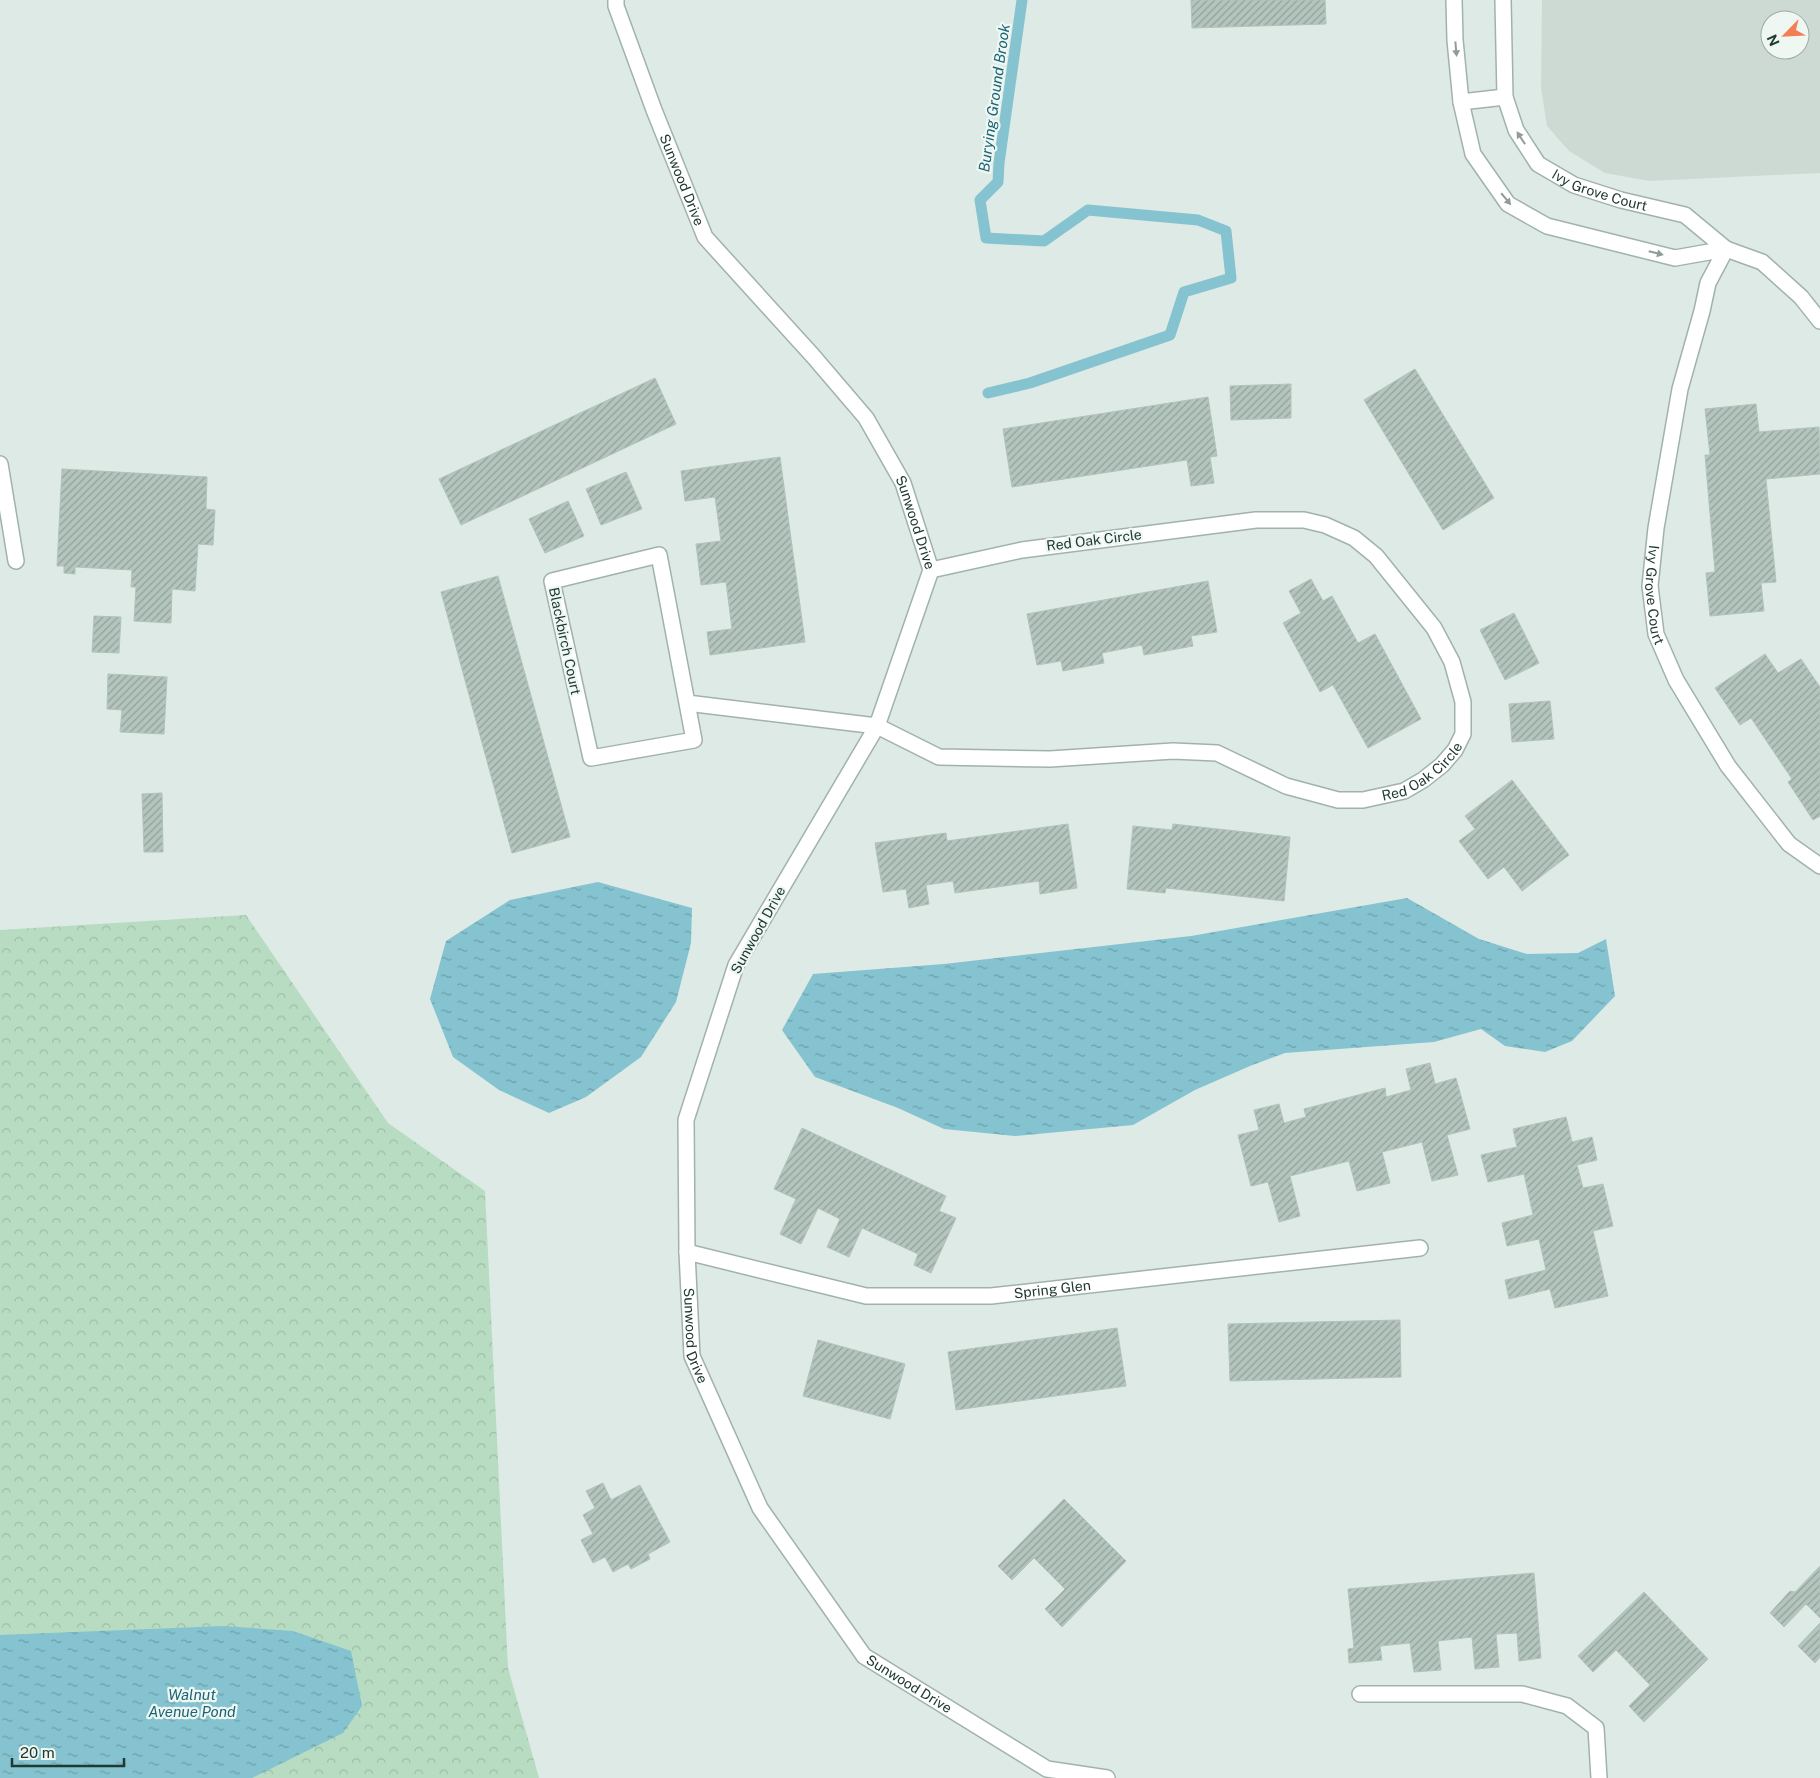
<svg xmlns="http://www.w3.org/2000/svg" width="1820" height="1778" viewBox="0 0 1820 1778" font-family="'Public Sans',sans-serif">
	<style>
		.built { fill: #cddad4; fill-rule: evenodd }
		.forest { fill: url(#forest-crowns) }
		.water { fill: url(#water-ripples) }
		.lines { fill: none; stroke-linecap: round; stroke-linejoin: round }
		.stream { stroke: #85c3d0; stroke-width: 11 }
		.building { fill: url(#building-hatch); stroke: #b1c3bc }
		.minor-casing { stroke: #a1b2ac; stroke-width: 18 }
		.minor { stroke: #fff; stroke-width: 15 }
		.oneway { fill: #909c99 }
		.labels { text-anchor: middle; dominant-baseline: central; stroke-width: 4.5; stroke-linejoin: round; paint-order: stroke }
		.street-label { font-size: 14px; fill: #203a33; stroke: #eff7f3 }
		.water-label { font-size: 15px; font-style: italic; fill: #1a6475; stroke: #eff7f3 }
	</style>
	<defs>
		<pattern id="forest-crowns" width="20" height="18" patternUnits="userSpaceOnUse" patternTransform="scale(1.25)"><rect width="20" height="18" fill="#b7dcc1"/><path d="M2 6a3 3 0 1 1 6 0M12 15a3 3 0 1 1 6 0" fill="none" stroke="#9dbea6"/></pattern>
		<pattern id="water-ripples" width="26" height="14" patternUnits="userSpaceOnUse" patternTransform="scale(1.25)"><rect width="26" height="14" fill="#85c3d0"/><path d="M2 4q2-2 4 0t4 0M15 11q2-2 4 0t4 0" fill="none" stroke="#6c9fa9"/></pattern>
		<pattern id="building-hatch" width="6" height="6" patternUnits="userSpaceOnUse" patternTransform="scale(1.25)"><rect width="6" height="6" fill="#b4c5be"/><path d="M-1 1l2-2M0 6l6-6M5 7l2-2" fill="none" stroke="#92a19b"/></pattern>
	</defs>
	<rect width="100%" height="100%" fill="#deeae5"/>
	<path class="built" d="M1542 0H1820V173L1649 181 1605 173 1569 151 1547 126 1541 88ZM1770 20H1800V50H1770Z"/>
	<path class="forest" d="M246 915 388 1123 485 1191 508 1668 539 1778H0V930Z"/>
	<path class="water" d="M598 882 692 908 691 943 676 1002 641 1057 586 1097 549 1113 499 1090 453 1057 430 999 446 941 510 900Z
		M1407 898 1479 939 1527 954 1578 953 1606 939 1615 996 1572 1041 1545 1052 1505 1046 1481 1029 1434 1042 1285 1053 1250 1066 1195 1090 1133 1125 1015 1136 944 1129 898 1108 815 1077 782 1030 813 974 944 964 1191 936Z
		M223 1626 293 1631 351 1651 362 1706 343 1733 252 1778H0V1635Z"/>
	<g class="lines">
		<path class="stream" d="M988 393 1030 383 1170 335 1184 292 1231 278 1226 231 1198 220 1088 210 1044 241 986 238 980 200 998 182 999 163 1022 0"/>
	</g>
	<path class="building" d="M1191 0H1325L1326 24 1192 28Z
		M1415 369 1494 498 1443 530 1364 400Z
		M655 378 676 424 461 525 439 479Z
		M1291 384V418L1231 420 1230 386Z
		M1208 397 1217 456 1210 457 1214 483 1191 486 1187 460 1012 487 1003 429Z
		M1756 404 1759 432 1819 427 1820 474 1766 479 1776 582 1761 583 1764 611 1710 616 1706 573 1715 572 1705 455H1710L1705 409Z
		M780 457 805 642 710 655 707 632 732 629 726 582 701 585 696 544 721 541 715 497 685 501 681 471Z
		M62 469 207 477 206 509 215 510 213 545 198 544 195 591 172 589 171 623 134 621 136 587H131L132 570 75 567V574L64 573V566H57Z
		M626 472 642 509 601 525 586 489Z
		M568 501 584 536 545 553 529 519Z
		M498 576 570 837 512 853 441 592Z
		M1311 579 1323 601 1332 596 1358 643 1375 634 1421 719 1368 748 1333 685 1320 692 1283 623 1301 613 1289 591Z
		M1208 581 1217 632 1191 636 1193 646 1144 655 1142 645 1102 653 1104 663 1063 671 1061 661 1037 665 1027 614Z
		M1514 613 1539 663 1505 680 1480 630Z
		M94 616 121 617 119 653 92 652Z
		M1765 654 1778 673 1801 659 1820 687V816L1813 820 1788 782 1792 779 1751 718 1740 725 1715 688Z
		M108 674 167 677 164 734 120 732 122 710 107 709Z
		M1550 701 1554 739 1512 742 1509 704Z
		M1512 780 1569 855 1522 891 1504 867 1488 879 1459 841 1475 829 1465 816Z
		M162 793 163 852H144L142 794Z
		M1068 824 1077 888 1040 894 1039 881 955 893 953 881 926 885 929 904 909 908 906 889 883 892 875 843 946 833 947 841Z
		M1173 824 1290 837 1284 901 1166 888 1165 893 1127 889 1133 826 1172 830Z
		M1430 1063 1435 1084 1456 1078 1470 1129 1447 1135 1458 1175 1432 1181 1422 1142 1382 1152 1390 1183 1357 1191 1349 1161 1290 1176 1300 1216 1279 1222 1268 1182 1251 1186 1238 1135 1259 1130 1254 1110 1279 1104 1284 1123 1306 1117 1304 1109 1385 1088 1386 1097 1411 1090 1406 1069Z
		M1566 1117 1572 1142 1592 1137 1597 1160 1577 1165 1583 1188 1603 1184 1613 1226 1593 1231 1608 1296 1555 1308 1550 1289 1509 1299 1505 1280 1546 1270 1539 1239 1507 1246 1502 1223 1533 1215 1524 1174 1488 1182 1481 1155 1517 1147 1513 1129Z
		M802 1128 946 1196 939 1211 956 1218 931 1273 914 1265 918 1254 862 1228 849 1257 827 1247 840 1219 818 1208 801 1244 780 1234 796 1199 774 1189Z
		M1400 1320 1401 1377 1230 1381 1228 1324Z
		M1117 1328 1126 1386 956 1410 948 1352Z
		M818 1340 905 1364 890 1419 803 1396Z
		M603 1483 611 1500 640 1485 670 1542 648 1554 650 1559 631 1569 628 1564 613 1572 605 1557 593 1563 581 1540 593 1534 583 1515 595 1508 586 1491Z
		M1064 1499 1126 1561 1062 1627 1045 1609 1065 1589 1034 1558 1012 1580 998 1566Z
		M1820 1566V1618L1806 1604 1784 1627 1770 1613 1790 1591 1795 1592Z
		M1534 1573 1541 1658 1519 1661 1517 1633 1496 1634 1499 1667 1475 1669 1472 1637 1438 1641 1441 1670 1414 1672 1410 1643 1380 1646 1382 1660 1349 1663 1348 1649 1354 1648 1348 1589Z
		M1644 1592 1708 1659 1644 1722 1629 1706 1650 1685 1616 1650 1593 1672 1578 1656Z
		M1820 1623V1657L1815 1663 1798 1646Z"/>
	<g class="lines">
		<g class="minor-casing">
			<g id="minor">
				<path id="s1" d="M616 0V6L654 110 705 237 813 356 866 418 903 483 931 570 877 726 736 965 686 1120 687 1252 692 1356 760 1508 864 1656 1047 1769 1107 1778"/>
				<path d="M1454 0 1455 40 1461 102 1473 154 1508 204 1547 226 1675 258 1726 249"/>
				<path id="s2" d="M1503 0 1505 97 1516 130 1538 164 1574 185 1621 200 1685 215 1726 249"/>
				<path d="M1461 102 1505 97"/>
				<path id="s3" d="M1820 321 1801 297 1762 262 1726 249 1708 283 1702 311 1680 389 1656 528 1650 586 1656 634 1676 680 1728 766 1789 844 1820 866"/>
				<path d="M0 464 16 561"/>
				<path id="s4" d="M687 703 694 740 591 758 552 581 659 555 687 703 877 726 939 757 1050 759 1173 751 1217 753 1286 786 1338 800H1363L1404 791 1423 780 1442 765 1455 750 1463 734V702L1452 662 1434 628 1376 556 1354 538 1325 525 1304 520H1256L1022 550 931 570"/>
				<path id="s5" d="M687 1252 866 1296H991L1420 1248"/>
				<path d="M1360 1694H1522L1567 1706 1596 1728 1599 1778"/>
			</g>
		</g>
		<use href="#minor" class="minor"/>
	</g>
	<defs><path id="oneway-solid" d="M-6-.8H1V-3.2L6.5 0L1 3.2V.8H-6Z" transform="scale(1.25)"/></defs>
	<g class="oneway">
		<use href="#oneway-solid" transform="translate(1456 49) rotate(85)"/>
		<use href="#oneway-solid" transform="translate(1521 138) rotate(-123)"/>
		<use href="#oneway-solid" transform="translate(1506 199) rotate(50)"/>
		<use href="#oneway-solid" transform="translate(1656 253) rotate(14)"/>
	</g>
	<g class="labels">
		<g class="street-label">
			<text stroke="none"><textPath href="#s1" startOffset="192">Sunwood Drive</textPath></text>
			<text stroke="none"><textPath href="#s2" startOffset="240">Ivy Grove Court</textPath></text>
			<text stroke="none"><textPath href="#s1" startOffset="612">Sunwood Drive</textPath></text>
			<text transform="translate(1094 540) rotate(-7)">Red Oak Circle</text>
			<text stroke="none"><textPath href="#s3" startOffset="478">Ivy Grove Court</textPath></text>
			<text transform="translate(565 641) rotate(78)">Blackbirch Court</text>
			<text stroke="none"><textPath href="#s4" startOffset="1346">Red Oak Circle</textPath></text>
			<text transform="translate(758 930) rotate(-61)">Sunwood Drive</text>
			<text stroke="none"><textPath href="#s5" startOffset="371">Spring Glen</textPath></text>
			<text stroke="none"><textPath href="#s1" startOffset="1484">Sunwood Drive</textPath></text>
			<text stroke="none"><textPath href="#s1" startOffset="1904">Sunwood Drive</textPath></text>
		</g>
		<g class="water-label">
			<text transform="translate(994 98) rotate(-82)">Burying Ground Brook</text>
			<text x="192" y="1694">Walnut<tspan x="192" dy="17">Avenue Pond</tspan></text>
		</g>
	</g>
	<g transform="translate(1785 35) rotate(246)"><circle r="24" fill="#eff7f3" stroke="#9caba6"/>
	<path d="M0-4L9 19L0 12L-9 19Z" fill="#f37e54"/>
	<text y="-8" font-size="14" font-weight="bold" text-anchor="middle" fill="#203a33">N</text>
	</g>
	<path d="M12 1758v8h112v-8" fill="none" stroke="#203a33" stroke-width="2.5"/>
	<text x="20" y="1758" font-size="15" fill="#203a33" stroke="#eff7f3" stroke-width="4" paint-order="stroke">20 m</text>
</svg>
